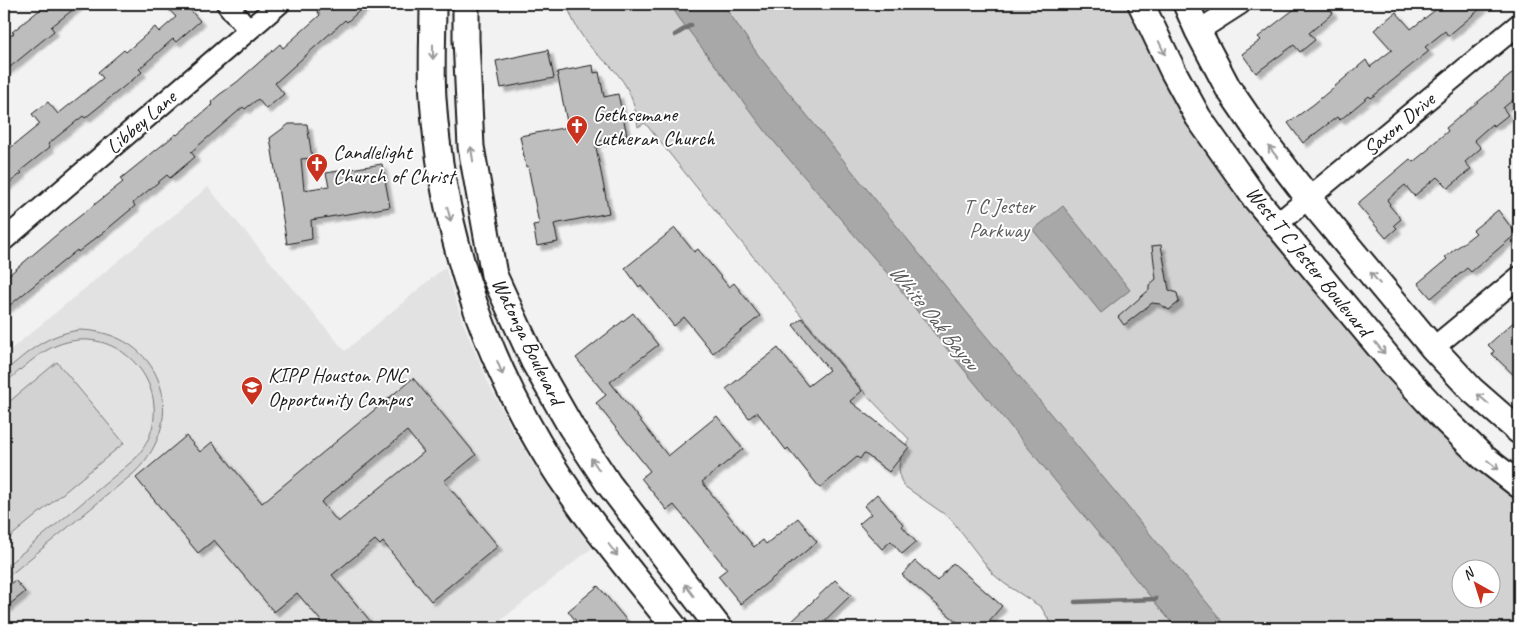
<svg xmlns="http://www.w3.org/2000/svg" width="1523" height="632" viewBox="0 0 1523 632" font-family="Caveat,sans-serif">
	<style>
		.built { fill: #e2e2e2 }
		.green { fill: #d2d2d2; stroke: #777; fill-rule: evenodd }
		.water { fill: #a8a8a8; stroke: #707070 }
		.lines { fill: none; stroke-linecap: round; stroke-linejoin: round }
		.stream { stroke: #707070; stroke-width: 4.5 }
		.building { fill: #bdbdbd; stroke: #1c1c1c; fill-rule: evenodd; filter: url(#shadow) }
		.minor-casing { stroke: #1c1c1c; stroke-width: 24 }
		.major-casing { stroke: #1c1c1c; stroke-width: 29 }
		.minor { stroke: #fff; stroke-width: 20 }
		.major { stroke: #fff; stroke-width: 25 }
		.oneway { stroke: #999 }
		.labels { text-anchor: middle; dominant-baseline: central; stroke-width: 4; stroke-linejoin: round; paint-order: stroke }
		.poi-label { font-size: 21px; fill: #1c1c1c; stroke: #fff; text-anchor: start }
		.street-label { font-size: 21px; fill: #1c1c1c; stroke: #fff }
		.park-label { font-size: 21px; fill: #5c5c5c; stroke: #fff }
		.water-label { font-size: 22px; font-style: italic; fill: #5b5b5b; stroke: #fff }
	</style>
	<defs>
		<filter id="shadow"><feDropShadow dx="4.5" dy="4.5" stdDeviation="1" flood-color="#0004"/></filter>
	</defs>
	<rect width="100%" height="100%" fill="#f2f2f2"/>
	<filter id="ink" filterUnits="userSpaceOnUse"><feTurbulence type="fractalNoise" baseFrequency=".02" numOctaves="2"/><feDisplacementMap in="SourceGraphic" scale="10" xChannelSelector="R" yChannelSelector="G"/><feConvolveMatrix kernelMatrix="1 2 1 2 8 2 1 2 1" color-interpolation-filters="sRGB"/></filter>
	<g filter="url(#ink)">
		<path class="built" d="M208 187 345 351 445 267 463 323 487 380 513 431 537 470 592 548 491 628H4V355Z"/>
		<path class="green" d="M567 4H1135L1170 89 1519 492V628H1054L1041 607 1005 584 993 574 950 518 904 486 900 478 899 467 902 452 909 439 864 392 706 199 645 123 638 127C636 109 631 91 619 76 613 68 605 61 597 54 583 40 572 22 567 4ZM1460 570H1490V600H1460Z
			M79 330C160 331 192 417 134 473L4 580V568L136 458C146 446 153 432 154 417 158 370 113 330 67 342 42 348 23 368 4 384V372C29 351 46 335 79 330Z
			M57 362 124 443 4 542V406Z"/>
		<path class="water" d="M670 4H723L759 56 981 330 1228 628H1176L942 343 893 280 770 137 679 18Z
			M1063 206 1130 290 1101 313 1033 230Z"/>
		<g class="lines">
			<path class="stream" d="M675 35 691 25
				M1075 602 1156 599"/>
		</g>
		<path class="building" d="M47 4H80L51 27 54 31 4 72V41L14 33 12 32Z
			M164 4H185L200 21 176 42 173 39 139 69 142 72 85 118 83 116 48 144 50 147 20 171 22 173 4 187V153L40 124 32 114 48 102 58 114 103 78 98 72 124 50 126 52 155 27 159 32 176 17Z
			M325 4H367L347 22 345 20 275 83 284 94 266 109 258 99 245 109 243 107 191 152 195 157 170 178 167 175 133 203 135 206 105 231 78 252 77 250 4 310V279L61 231 123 182 120 179 176 134 177 135 213 104 211 102 219 95 237 82 280 44 283 48 320 15 317 11Z
			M1301 4H1326L1333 13 1309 33 1315 40 1300 52 1294 45 1256 73 1242 54 1261 40 1258 37Z
			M1443 4H1486L1448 36 1445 31 1425 47 1429 51 1371 98 1369 96 1340 120 1337 117 1303 143 1288 123 1314 104 1366 60 1370 67 1392 50 1374 30 1396 12 1411 29Z
			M548 50 554 78 501 88 496 61Z
			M593 65 594 73 599 72 604 97 618 94 627 135 595 142 609 213 554 224 558 242 537 246 533 225 539 224 528 166 526 167 520 136 568 127 557 72Z
			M1519 68V95L1503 108 1508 115 1494 126 1492 124 1474 140 1481 148 1465 162 1471 169 1448 188 1437 177 1414 196 1405 185 1387 200 1390 204 1389 205 1401 219 1394 225 1397 228 1386 238 1357 204 1410 159 1413 162 1430 148 1429 147 1448 131 1446 128Z
			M289 124H307L312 158 301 159 304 190 329 186 326 173 382 164 390 207 311 220 312 239 287 244 270 138Z
			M1498 210 1516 234 1471 272 1467 268 1431 298 1418 283 1447 259 1445 257 1476 233 1473 230Z
			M675 228 694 252 698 249 729 287 734 283 760 316 713 353 684 317 674 326 641 285 639 287 625 268Z
			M1161 245 1169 290 1177 293 1179 302 1169 310 1160 304 1152 303 1124 325 1118 317 1149 290V285L1156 279 1152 246Z
			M633 313 658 345 610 382 668 456 717 416 743 449 702 482 754 547 763 540 766 544 798 518 817 542 741 604 718 576 727 569 674 505 667 510 641 478 650 471 596 403 606 395 576 358Z
			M1519 317V380L1492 354 1494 351 1488 345Z
			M802 318 862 391 850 401 909 447 889 472 864 453 860 459 857 457 820 488 788 448 786 450 757 412 749 418 726 389 778 348 808 386 829 370 793 325Z
			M413 378 476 455 444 481 498 546 431 601 383 542 380 545 375 540 332 575 376 628H327L297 593 274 612 214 540 198 553 136 478 186 436 200 452 212 442 262 503ZM407 431 424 452 338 522 321 502Z
			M877 494 903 524 902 526 916 542 902 554 891 541 882 549 859 524 871 514 864 506Z
			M915 561 937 581 953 563 1002 606 983 628H964L902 575Z
			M15 580 25 592 4 609V589Z
			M835 580 851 595 817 628H785Z
			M598 586 633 628H567L576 621 568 611Z"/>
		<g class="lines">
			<g class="minor-casing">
				<path id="minor" d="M227 4 248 29
					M1198 31 1240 4
					M1277 224 1519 24
					M4 240 279 4
					M1433 348 1519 277"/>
			</g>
			<g class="major-casing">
				<path id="major" d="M433 4C433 35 431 67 433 98 441 219 477 338 538 442 577 509 628 568 675 628
					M466 4V39L471 147 494 275 534 362 571 427 608 483 719 628
					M1141 4 1173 71 1198 117 1255 198 1396 367 1443 418 1483 457 1519 485
					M1186 4 1198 31 1228 88 1263 139 1309 199 1433 348 1472 390 1519 431"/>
			</g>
			<use href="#minor" class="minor"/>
			<use href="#major" class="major"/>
		</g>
		<defs><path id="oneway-shaft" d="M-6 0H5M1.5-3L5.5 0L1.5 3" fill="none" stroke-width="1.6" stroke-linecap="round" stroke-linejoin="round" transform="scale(1.25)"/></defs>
		<g class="oneway">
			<use href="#oneway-shaft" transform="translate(1162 48) rotate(65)"/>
			<use href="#oneway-shaft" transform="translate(433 52) rotate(90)"/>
			<use href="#oneway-shaft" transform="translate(1273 152) rotate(-128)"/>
			<use href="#oneway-shaft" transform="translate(472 154) rotate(-99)"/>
			<use href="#oneway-shaft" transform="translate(449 214) rotate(76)"/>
			<use href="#oneway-shaft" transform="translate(1375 278) rotate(-130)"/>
			<use href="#oneway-shaft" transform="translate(1380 348) rotate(50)"/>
			<use href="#oneway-shaft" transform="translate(500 368) rotate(68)"/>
			<use href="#oneway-shaft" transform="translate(1483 399) rotate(-139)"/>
			<use href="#oneway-shaft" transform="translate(595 464) rotate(-124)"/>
			<use href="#oneway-shaft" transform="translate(1493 465) rotate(39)"/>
			<use href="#oneway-shaft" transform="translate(613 550) rotate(53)"/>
			<use href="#oneway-shaft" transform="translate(689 590) rotate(-127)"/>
		</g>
	</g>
	<defs>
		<g id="church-pin" transform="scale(1.125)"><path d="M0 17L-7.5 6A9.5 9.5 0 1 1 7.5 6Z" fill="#c8321e" stroke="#fff"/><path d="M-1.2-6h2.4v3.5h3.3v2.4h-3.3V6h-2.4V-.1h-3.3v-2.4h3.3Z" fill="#fff"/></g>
		<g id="school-pin" transform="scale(1.125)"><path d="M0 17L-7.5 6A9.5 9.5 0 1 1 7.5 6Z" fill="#c8321e" stroke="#fff"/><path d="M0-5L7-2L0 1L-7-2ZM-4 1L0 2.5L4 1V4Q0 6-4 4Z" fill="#fff"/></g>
	</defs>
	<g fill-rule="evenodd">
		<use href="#church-pin" x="577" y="126"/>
		<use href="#church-pin" x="317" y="164"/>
		<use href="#school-pin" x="252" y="387"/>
	</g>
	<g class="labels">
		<g class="poi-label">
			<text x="593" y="114">Gethsemane<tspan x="593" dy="24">Lutheran Church</tspan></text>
			<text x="333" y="152">Candlelight<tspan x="333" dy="24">Church of Christ</tspan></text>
			<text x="268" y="375">KIPP Houston PNC<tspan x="268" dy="24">Opportunity Campus</tspan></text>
		</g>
		<g class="street-label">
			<text transform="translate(141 122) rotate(-41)">Libbey Lane</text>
			<text transform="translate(1399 124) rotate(-40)">Saxon Drive</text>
			<text transform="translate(1309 261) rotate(51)">West T C Jester Boulevard</text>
			<text transform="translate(528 341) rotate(64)">Watonga Boulevard</text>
		</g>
		<g class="park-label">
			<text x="999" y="206">T C Jester<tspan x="999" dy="24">Parkway</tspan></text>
		</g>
		<g class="water-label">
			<text transform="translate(934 317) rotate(51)">White Oak Bayou</text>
		</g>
	</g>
	<rect width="1523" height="632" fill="none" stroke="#fff" stroke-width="20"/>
	<rect x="10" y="10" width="1503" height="612" fill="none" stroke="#1c1c1c" stroke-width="2" filter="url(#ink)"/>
	<g transform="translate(1476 584) rotate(321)"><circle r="24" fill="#ffffff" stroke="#a4a4a4"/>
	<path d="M0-4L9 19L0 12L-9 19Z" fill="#c8321e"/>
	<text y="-8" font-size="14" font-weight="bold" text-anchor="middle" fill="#1c1c1c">N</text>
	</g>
</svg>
